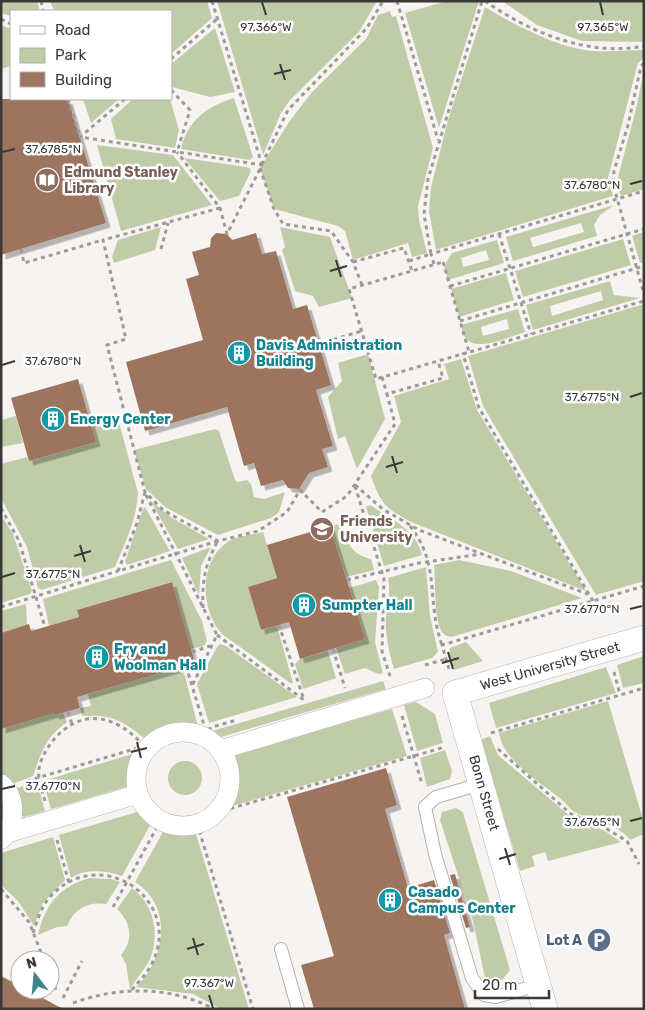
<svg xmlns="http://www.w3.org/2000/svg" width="645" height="1010" viewBox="0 0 645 1010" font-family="Rubik,sans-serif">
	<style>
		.green { fill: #c0cca8; fill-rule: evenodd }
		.building { fill: #9d755f; filter: url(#shadow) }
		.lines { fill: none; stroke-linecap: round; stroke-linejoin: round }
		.service-casing { stroke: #b4b1af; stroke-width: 14 }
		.pedestrian-casing { stroke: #b4b1af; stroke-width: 20 }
		.minor-casing { stroke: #b4b1af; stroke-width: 26 }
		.path { stroke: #9d9b99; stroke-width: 3; stroke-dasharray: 4 4; stroke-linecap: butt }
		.service { stroke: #fff; stroke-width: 12 }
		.pedestrian { stroke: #fff; stroke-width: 19 }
		.minor { stroke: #fff; stroke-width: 25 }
		.ticks { fill: none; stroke: #3a3938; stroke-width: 2 }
		.labels { text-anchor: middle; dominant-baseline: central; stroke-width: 5; stroke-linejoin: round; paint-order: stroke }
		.education-label { font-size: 14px; font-weight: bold; fill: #785e54; stroke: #fff; text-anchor: start }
		.culture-label { font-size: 14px; font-weight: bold; fill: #0d838f; stroke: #fff; text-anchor: start }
		.street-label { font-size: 14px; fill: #3a3938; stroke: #fff }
		.service-label { font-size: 14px; font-weight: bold; fill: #4e5e75; stroke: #fff; text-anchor: end }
		.ticks-label { font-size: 12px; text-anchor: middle; fill: #3a3938; stroke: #fff; stroke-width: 5; stroke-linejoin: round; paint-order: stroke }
	</style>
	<defs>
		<filter id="shadow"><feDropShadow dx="4.5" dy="4.5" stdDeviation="0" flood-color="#0004"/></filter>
	</defs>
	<rect width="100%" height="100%" fill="#f7f3f1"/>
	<path class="green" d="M1 1H37L40 11H11V16L1 13Z
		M50 1H207L212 18 171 54V11H54Z
		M217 1H377L359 32 290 100 281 113 263 155Z
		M447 1H479L439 128 405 13Z
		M502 1H644V42L582 41 537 25Z
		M485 7C515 25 558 48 593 51 610 52 627 50 644 50V58L638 63 608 178 613 196 436 250 429 211 431 187 448 120Z
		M390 11 392 17 396 16 433 148 418 206 419 220 427 253 412 257 408 243 353 260 345 231 338 226 274 209 260 168 289 122 312 92 366 39 378 15Z
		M1 25 11 29V66L1 69Z
		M215 28 235 92 210 97 172 87 171 64Z
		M644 70V189L621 196 618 188V177L636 109Z
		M234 98 253 157 250 160 244 159 181 149C188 120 206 107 234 98Z
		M83 99H119L91 123Z
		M133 99H170L179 130 175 148 116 139 111 119Z
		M97 145 173 155 212 205 121 231Z
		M184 158 246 167 250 168 251 171 239 196 220 201Z
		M614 205 600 215 594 225 597 236 513 261 506 237ZM581 223 584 232 533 247 530 238Z
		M161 227 155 250 114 263 112 257 118 240Z
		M280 227 330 237 352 298 319 307 313 296 295 291 282 250 285 247Z
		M644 232V262L640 263 632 236Z
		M623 239 631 265 523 297 515 271Z
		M497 240 504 263 448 280 444 266 452 253ZM486 250 489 260 463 267 461 258Z
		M506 273 514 300 459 317 451 289Z
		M610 281 614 295 640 298 533 330 526 305ZM601 291 603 300 552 316 550 306Z
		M644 304V581L596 595 483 406 468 356Z
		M518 309 525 332C509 337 481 351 467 340 463 336 462 329 461 325ZM507 319 509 329 483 336 481 327Z
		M368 354 385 419 357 469 345 436 338 439 328 397 342 381 338 363Z
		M461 359 477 410 586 591 411 522C385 508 381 504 371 476L401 422 394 396 449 379 444 364Z
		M117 415 138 493C137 519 125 543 115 567L41 590 38 588 27 547 1 498V464L27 457 29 461 96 442 90 422Z
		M16 416 23 443 1 447V420Z
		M215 429 219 431 235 480 238 482 247 480 251 484 254 497 264 499 285 492 279 512 271 518 218 535 165 507 146 489 134 450Z
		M150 500 172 518 209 539 178 549Z
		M370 505C391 519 416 529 422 555L384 566 366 507Z
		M145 507 170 551 127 565 125 562 143 509Z
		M1 515 13 534 32 591 30 594 1 603Z
		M339 524C348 542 350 554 371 559L374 570 346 577 330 526Z
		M263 532 277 578 248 587 261 630 277 626 293 683H290L222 634C201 611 198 564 226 543 235 536 252 535 263 532Z
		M211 547 201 566 199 595 182 558Z
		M171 560 202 621 207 641 204 646 191 649 171 582 77 610 79 617 49 626 43 599Z
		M459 560 511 571 582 598 455 636C451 637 447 637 444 634 433 624 436 581 434 565Z
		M426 567 430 616 438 652 432 658 394 669C389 652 385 635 386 617 387 603 391 592 388 578Z
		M376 580 379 587 375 642 383 673 378 674 365 668 345 674 336 648 365 639 349 588Z
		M26 604 27 625 1 633V611Z
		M466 642 483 661 454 670 449 657 450 648Z
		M220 644 226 646 297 697 209 723 197 684 217 647Z
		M328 651 336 678 303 689 295 664 300 659Z
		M644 656V683L623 688 617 665Z
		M180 667 185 676 198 727C178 735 172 724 149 742 124 722 115 714 82 716L80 708 91 706 88 694Z
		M606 667 616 693 496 728 489 703Z
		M383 681 386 689 214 739 212 731Z
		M608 701 644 823V834L630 840C618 823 592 822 575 812 570 810 566 803 561 799 540 782 503 761 499 733Z
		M416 702 435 714 443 743 417 751 404 705Z
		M52 705 55 715 63 713 67 722C45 738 42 751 33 776L5 787 1 784V729Z
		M392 709 407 756 222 809 231 789 225 758Z
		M490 736 498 755 571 817 605 831 621 842 548 861 545 852 532 856 535 866 520 871 481 740Z
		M145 750 138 764 136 784 51 809 43 781Z
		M445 750 452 771 450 779 427 787 420 758Z
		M168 778a17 17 0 1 1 34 0a17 17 0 1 1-34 0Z
		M37 782 45 811 24 817 17 813 7 791Z
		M456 808 463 812 464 816 510 970 502 980 485 978 473 921 440 820 442 812Z
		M147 809 153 820 122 876C106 871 86 868 71 878L59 835Z
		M168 823 194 827 249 1009H221L193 994 136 987C165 959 174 907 135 882Z
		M53 837 65 880 43 903 34 926 18 901 1 885V853Z
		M90 878 111 879 120 882 106 904C88 901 74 909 67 926L57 927 38 935C45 904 60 886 90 878Z
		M132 888C154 904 160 934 150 959 145 969 136 979 130 989L126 964 121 955C134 940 131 922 117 909Z"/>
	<path class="building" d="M1 99H68L106 223 1 255Z
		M216 233 227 234 232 240 256 233 262 254 276 251 293 309 307 305 331 385 316 390 333 446 322 449 328 467 309 473 299 489 288 488 283 480 261 486 254 463 244 466 227 407 145 431 126 362 203 340 186 279 199 275 192 252 210 247 211 238Z
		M78 379 96 442 29 461 11 398Z
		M330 526 365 639 300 659 289 622 261 630 248 587 277 578 267 545Z
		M172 582 195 663 77 697 80 708 55 715 54 713 1 729V633L29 624 31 631 79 617 77 610Z
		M386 768 397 805 385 809 408 888 434 880 450 933 444 935 465 1009H314L301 965 334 956 287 797Z
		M455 874 470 927 466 928 450 875Z
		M1 976 20 986V990H28L63 1009H1Z"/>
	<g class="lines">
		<g class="service-casing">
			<path id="service" d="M481 784 436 797 425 807 435 854 472 978 484 995 496 997 538 985
				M281 949 298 1009"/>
		</g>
		<g class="pedestrian-casing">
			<path id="pedestrian" d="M136 779a47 47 0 1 1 94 0a47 47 0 1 1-94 0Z
				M220 750 425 688
				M1 784C17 798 16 823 2 839
				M8 833 138 794"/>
		</g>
		<g class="minor-casing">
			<path id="minor" d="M545 1009 455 693 644 638"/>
		</g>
		<path class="path" d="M41 1 43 11
			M212 1 262 165
			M397 1 438 140
			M485 1C529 32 588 57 644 46
			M1 19 11 24
			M171 59 217 19
			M644 63 641 66 628 125 614 171 613 184 644 294
			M171 90 190 110 177 152
			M68 99 80 137
			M125 99 80 137 262 165 227 234 220 208 177 152
			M220 208 103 240 126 339 107 345 145 492 163 510 218 541 258 531 287 512 300 490 322 512 347 496 395 424 387 394 443 378 438 361
			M499 234 531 334
			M21 249 24 263 103 240
			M161 249 168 223
			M409 261 431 254 424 214 428 179 482 1
			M353 262 404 248 412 271
			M443 262 469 352 376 379 349 289Z
			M434 264 431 254 644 191
			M362 285 353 262 331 231 283 224 274 209 260 168 288 110 367 28 383 1
			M450 286 644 229
			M460 321 644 266
			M318 344 362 331
			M382 377 387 394
			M355 485 384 510 419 530 590 595
			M355 486 384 579 382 651 390 676
			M145 492 137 523 118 571 218 541
			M146 495 217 635 192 686
			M1 508 19 541 45 627
			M410 526C441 565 426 601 442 645
			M347 580 419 563 481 554
			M593 601 479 408 463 354 644 301
			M1 607 118 571
			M203 608C202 580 205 566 217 542
			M217 635 304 700 279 625
			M333 649 345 688
			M192 652 210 646
			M425 665 446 659
			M186 666 204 725 203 734
			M449 669 442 645 644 586
			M614 672 620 695
			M68 712 72 724
			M402 716 422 784
			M208 730 212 727 237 720
			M491 733 644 688
			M498 749 571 814 607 829 627 841 639 864
			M27 781 151 744
			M45 801C43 794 40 786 39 778 37 765 44 753 51 743 80 706 116 714 145 747
			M215 813 445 747
			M197 823 253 1009
			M57 840 69 883
			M1 889 29 922 44 960
			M113 907 161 820
			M33 933C37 922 41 907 49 898 100 840 188 902 150 967 145 976 137 983 131 991
			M50 971 54 978 56 994
			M63 998 82 961
			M73 1003C119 986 171 986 214 1009"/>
		<use href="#service" class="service"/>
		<use href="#pedestrian" class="pedestrian"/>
		<use href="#minor" class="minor"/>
	</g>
	<path class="ticks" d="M262 2 266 15M600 2 603 15M280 64 285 80M274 74 291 70M2 152 15 149M630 184 642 181M336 260 341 277M330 271 347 266M2 365 15 361M630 397 642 393M392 456 397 473M386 467 403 462M80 545 85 562M74 556 91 551M2 577 15 573M630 609 642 606M448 652 453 669M442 663 459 658M137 742 141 758M131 752 147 748M2 789 15 786M630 821 642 818M505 848 510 865M499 859 516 854M193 938 198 955M187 949 204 944M209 995 213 1008"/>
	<defs>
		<g id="library-disc" transform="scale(1.25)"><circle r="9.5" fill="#8d6e63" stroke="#fff"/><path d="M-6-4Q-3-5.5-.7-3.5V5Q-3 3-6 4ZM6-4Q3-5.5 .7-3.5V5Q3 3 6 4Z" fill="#fff"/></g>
		<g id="building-disc" transform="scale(1.25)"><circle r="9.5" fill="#0f9aa8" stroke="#fff"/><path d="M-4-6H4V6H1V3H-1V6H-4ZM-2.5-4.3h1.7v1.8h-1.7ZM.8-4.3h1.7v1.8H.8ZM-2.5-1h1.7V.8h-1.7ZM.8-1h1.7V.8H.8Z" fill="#fff"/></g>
		<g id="university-disc" transform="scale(1.25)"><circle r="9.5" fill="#8d6e63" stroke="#fff"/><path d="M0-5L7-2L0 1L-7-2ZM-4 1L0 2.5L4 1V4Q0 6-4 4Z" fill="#fff"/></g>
		<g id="parking-disc" transform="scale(1.25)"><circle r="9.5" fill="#5c6f8a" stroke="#fff"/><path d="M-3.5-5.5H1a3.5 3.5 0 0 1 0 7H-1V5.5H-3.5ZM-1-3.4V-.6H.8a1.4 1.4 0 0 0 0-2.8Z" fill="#fff"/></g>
	</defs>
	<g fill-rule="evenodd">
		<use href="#library-disc" x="47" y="180"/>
		<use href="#building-disc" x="239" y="353"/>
		<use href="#building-disc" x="53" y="419"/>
		<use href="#university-disc" x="322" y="529"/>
		<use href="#building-disc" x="304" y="605"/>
		<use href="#building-disc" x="97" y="657"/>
		<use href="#building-disc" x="390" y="900"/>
		<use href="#parking-disc" x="599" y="940"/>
	</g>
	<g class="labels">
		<g class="education-label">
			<text x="64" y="172">Edmund Stanley<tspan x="64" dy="16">Library</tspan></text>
			<text x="340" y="521">Friends<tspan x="340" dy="16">University</tspan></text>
		</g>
		<g class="culture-label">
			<text x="256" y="345">Davis Administration<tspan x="256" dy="16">Building</tspan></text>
			<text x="70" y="419">Energy Center</text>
			<text x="322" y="605">Sumpter Hall</text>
			<text x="114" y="649">Fry and<tspan x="114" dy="16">Woolman Hall</tspan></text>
			<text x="408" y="892">Casado<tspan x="408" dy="16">Campus Center</tspan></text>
		</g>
		<g class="street-label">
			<text transform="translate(550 666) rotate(-16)">West University Street</text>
			<text transform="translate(484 793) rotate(74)">Bonn Street</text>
		</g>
		<g class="service-label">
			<text x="582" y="940">Lot A</text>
		</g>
	</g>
	<g class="ticks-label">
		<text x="266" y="31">97.366°W</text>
		<text x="603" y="31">97.365°W</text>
		<text x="53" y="153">37.6785°N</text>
		<text x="592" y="189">37.6780°N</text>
		<text x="53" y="365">37.6780°N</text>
		<text x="592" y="401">37.6775°N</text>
		<text x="53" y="578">37.6775°N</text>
		<text x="592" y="613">37.6770°N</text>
		<text x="53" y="790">37.6770°N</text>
		<text x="592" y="826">37.6765°N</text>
		<text x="209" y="987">97.367°W</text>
	</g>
	<rect width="645" height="1010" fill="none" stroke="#3a3938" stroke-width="5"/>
	<rect x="10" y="10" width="162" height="90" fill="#ffffff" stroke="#b0b0af"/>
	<rect x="20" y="26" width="25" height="8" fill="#ffffff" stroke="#b0b0af"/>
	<text x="55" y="35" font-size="15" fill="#3a3938">Road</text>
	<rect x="20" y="48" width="25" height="15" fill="#c0cca8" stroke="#b0b0af"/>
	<text x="55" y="60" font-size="15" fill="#3a3938">Park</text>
	<rect x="20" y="72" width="25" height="15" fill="#9d755f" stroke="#b0b0af"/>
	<text x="55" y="85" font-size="15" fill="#3a3938">Building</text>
	<g transform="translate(35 975) rotate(344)"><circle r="24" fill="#ffffff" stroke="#b0b0af"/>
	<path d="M0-4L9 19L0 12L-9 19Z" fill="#3d848b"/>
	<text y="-8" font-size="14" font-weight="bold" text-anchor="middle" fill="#3a3938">N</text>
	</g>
	<path d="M475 990v8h74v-8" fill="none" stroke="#3a3938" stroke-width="2.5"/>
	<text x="482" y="990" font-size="15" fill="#3a3938" stroke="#ffffff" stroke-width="4" paint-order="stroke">20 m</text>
</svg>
